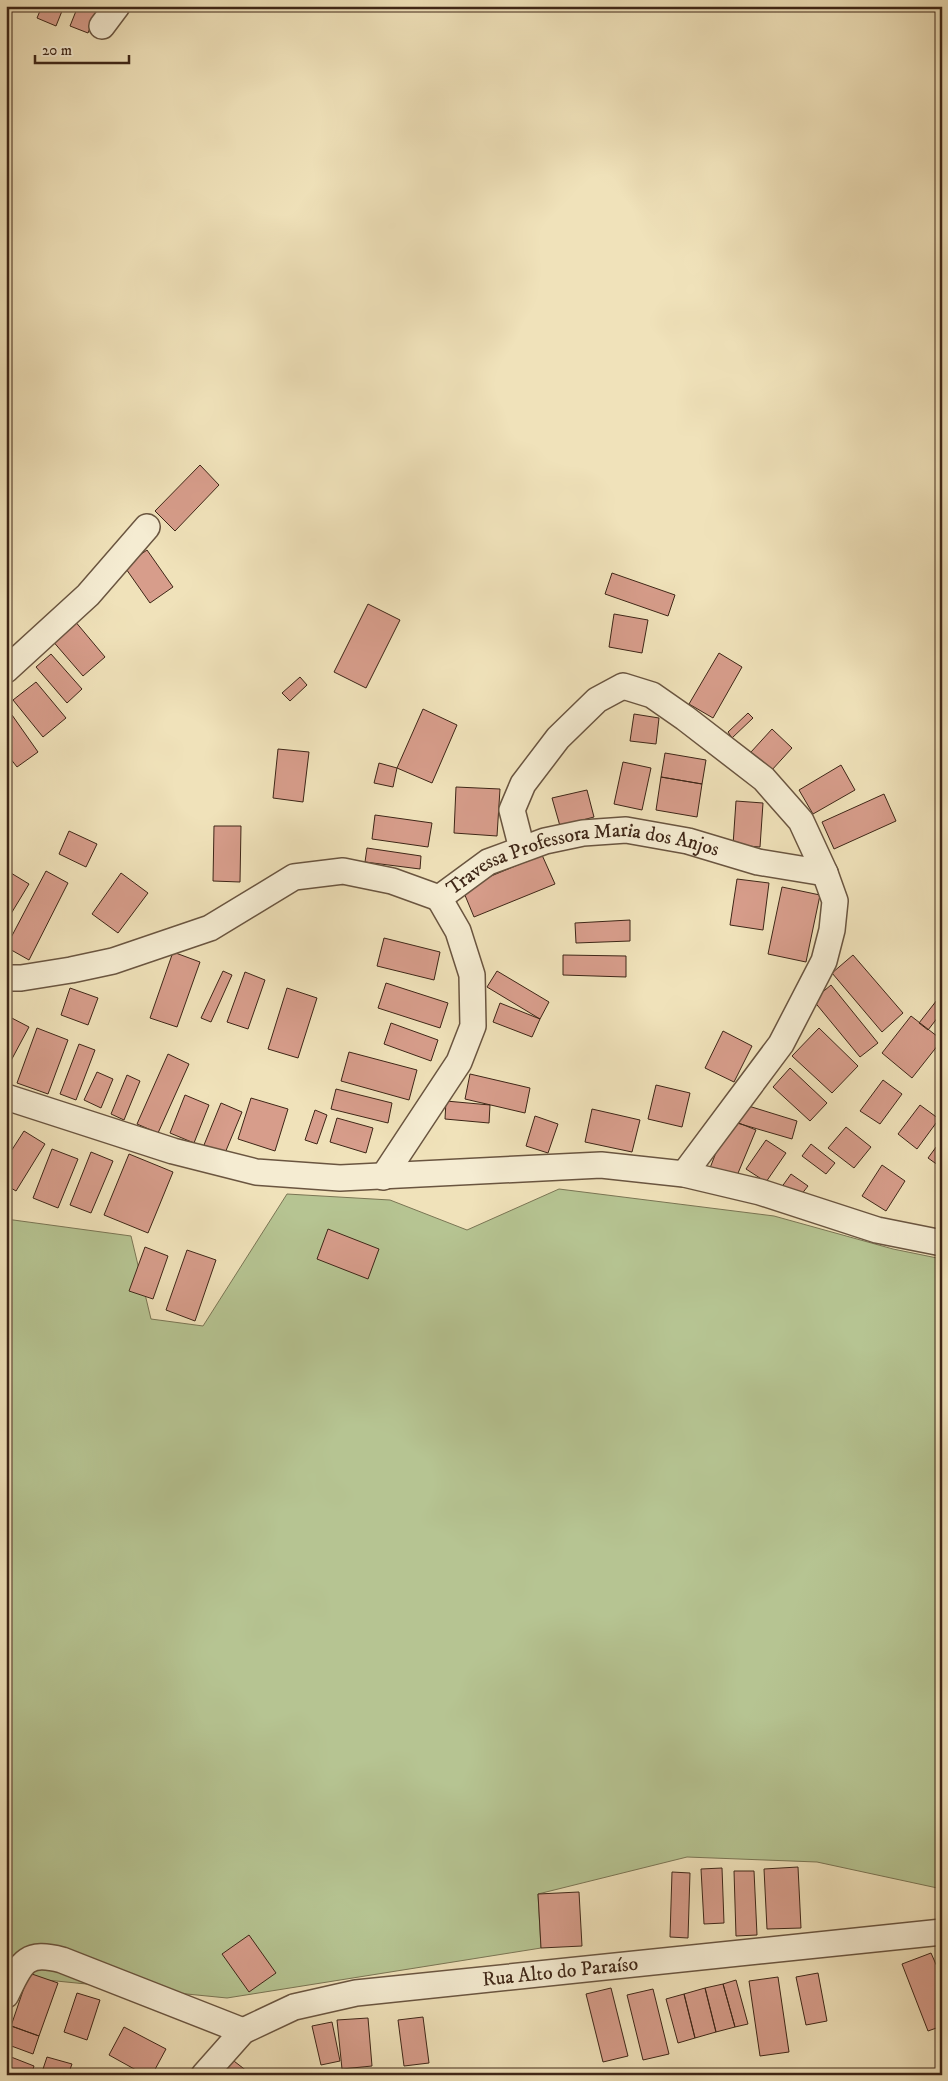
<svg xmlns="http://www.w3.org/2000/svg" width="948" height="2081" viewBox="0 0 948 2081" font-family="'IM FELL DW Pica',serif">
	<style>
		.green { fill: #b6c492; stroke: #7a7554 }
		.building { fill: #d79d8b; stroke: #3e2617 }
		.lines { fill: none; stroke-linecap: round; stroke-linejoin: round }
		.street-casing { stroke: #6a5540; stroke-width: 28 }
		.street { stroke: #f5ecd2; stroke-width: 25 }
		.labels { text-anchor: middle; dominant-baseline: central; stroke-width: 4; stroke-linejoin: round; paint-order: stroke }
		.street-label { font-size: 20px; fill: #3e2617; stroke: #f5ecd2 }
	</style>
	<rect width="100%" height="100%" fill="#f0e2ba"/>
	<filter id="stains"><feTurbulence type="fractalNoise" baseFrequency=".004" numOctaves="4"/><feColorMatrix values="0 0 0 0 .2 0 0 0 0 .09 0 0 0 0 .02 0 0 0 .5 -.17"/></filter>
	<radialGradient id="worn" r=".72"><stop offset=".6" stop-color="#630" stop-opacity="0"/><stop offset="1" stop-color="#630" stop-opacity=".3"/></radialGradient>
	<path class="green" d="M559 1189 774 1216 893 1249 942 1259V1889L817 1862 687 1857 538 1894 541 1948 227 1998 6 1976V1219L131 1236 151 1319 203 1326 287 1194 390 1200 467 1230Z"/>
	<path class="building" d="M42 6H64L56 26 37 18Z
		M78 6 98 8 88 33 70 26Z
		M200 465 219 485 175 531 155 511Z
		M147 550 173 587 150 603 124 566Z
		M612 573 675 595 668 616 605 594Z
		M368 604 400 620 366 688 334 672Z
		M614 614 648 620 642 653 609 647Z
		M74 620 105 657 83 676 51 639Z
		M719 653 742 667 713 718 689 704Z
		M51 654 82 689 67 703 36 667Z
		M300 677 307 685 290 701 282 693Z
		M36 682 66 718 43 737 13 700Z
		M423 709 457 725 432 783 397 768Z
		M748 713 753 718 732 738 728 732Z
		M634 714 659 718 656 744 630 741Z
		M12 715 38 752 17 767 6 753V719Z
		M772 729 792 748 771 771 751 752Z
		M278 749 309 752 303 802 273 798Z
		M665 753 706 760 702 784 661 777Z
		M623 762 651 768 642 810 614 804Z
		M379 763 397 768 393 787 374 783Z
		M841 765 855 790 813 814 799 790Z
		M661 777 702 784 697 817 656 810Z
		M456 787 500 789 497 836 454 833Z
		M587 790 594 817 560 826 552 798Z
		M884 794 896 821 834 849 822 822Z
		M736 801 763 803 760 847 733 845Z
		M375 815 432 823 428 847 372 839Z
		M214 826H241L240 882 213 881Z
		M69 831 97 844 86 867 59 854Z
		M367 848 421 856 420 869 365 862Z
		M542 855 555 884 474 917 462 888Z
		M6 870 29 884 6 922Z
		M46 871 68 883 29 960 6 947Z
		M121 873 148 893 118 933 92 914Z
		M737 879 769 883 763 930 730 925Z
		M782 887 820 895 806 962 768 954Z
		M630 920V941L576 943 575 923Z
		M384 938 440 952 434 980 377 966Z
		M173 952 200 962 177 1027 150 1018Z
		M563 955 626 956V977L563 975Z
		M853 955 903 1013 882 1032 832 973Z
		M223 971 232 975 211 1022 201 1018Z
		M497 971 549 1002 540 1019 487 987Z
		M245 972 265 980 248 1029 227 1022Z
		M386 983 448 1003 440 1028 378 1008Z
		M831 985 878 1043 860 1057 813 1000Z
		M70 988 98 998 88 1025 61 1015Z
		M287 988 317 998 298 1058 268 1049Z
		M937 1000 942 1004V1012L928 1030 919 1023Z
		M500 1003 540 1019 532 1037 493 1022Z
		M6 1015 29 1027 6 1070Z
		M911 1016 942 1040 912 1078 882 1053Z
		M391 1023 438 1040 431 1061 384 1044Z
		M37 1028 68 1040 48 1094 17 1083Z
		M819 1028 858 1066 832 1093 792 1056Z
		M723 1031 752 1046 734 1082 705 1068Z
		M79 1044 95 1050 76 1100 60 1094Z
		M349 1052 417 1070 409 1100 341 1081Z
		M168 1054 189 1064 158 1133 137 1124Z
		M790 1068 827 1103 810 1121 773 1087Z
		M97 1072 113 1079 101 1108 84 1100Z
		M470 1074 530 1088 525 1113 465 1099Z
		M127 1075 140 1081 124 1120 111 1114Z
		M883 1080 902 1094 880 1124 860 1111Z
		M656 1085 690 1093 682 1127 648 1119Z
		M336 1089 392 1103 388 1123 331 1109Z
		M185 1095 209 1105 194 1143 170 1133Z
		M251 1098 288 1109 275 1151 238 1139Z
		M446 1101 490 1105 489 1123 445 1119Z
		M221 1103 242 1112 225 1153 204 1145Z
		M742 1104 797 1121 792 1139 737 1123Z
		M920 1105 939 1119 917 1149 898 1134Z
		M592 1109 640 1120 632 1152 585 1142Z
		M315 1110 327 1115 317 1144 305 1140Z
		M535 1116 558 1124 548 1153 526 1146Z
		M337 1118 373 1128 366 1153 330 1142Z
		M729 1119 756 1130 736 1178 710 1168Z
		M846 1127 871 1147 854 1168 828 1148Z
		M24 1131 45 1144 16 1191 6 1185V1159Z
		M942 1139V1168L928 1158Z
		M766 1140 786 1153 766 1182 746 1169Z
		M811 1144 835 1163 826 1174 802 1156Z
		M52 1149 78 1159 58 1208 33 1198Z
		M91 1152 113 1161 91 1213 70 1205Z
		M129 1154 173 1172 148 1233 104 1215Z
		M882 1165 905 1181 886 1211 862 1196Z
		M791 1174 808 1186 797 1200 781 1188Z
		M328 1229 379 1249 368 1279 317 1259Z
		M145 1247 168 1256 153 1299 129 1291Z
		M187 1250 216 1260 195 1321 166 1310Z
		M798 1867 801 1928 767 1929 764 1869Z
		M722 1868 724 1923 704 1924 701 1869Z
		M734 1871H754L757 1935 736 1936Z
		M672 1872 690 1873 688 1938 670 1937Z
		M579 1892 582 1946 541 1948 538 1894Z
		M249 1935 276 1973 249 1992 222 1954Z
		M931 1953 942 1978V2026L928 2031 902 1964Z
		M29 1973 58 1983 39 2036 11 2026Z
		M818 1973 827 2021 806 2025 796 1977Z
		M778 1977 789 2052 760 2056 749 1981Z
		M736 1980 748 2024 735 2027 723 1984Z
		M723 1984 735 2027 716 2032 705 1988Z
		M611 1988 628 2056 603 2062 586 1994Z
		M705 1988 716 2032 695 2038 684 1994Z
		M653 1989 669 2054 643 2060 627 1995Z
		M77 1993 100 2000 87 2040 64 2032Z
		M684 1994 695 2038 678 2043 666 1999Z
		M423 2017 429 2063 404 2066 398 2020Z
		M368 2018 372 2066 342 2069 337 2020Z
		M332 2022 340 2061 321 2065 312 2026Z
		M6 2024 39 2036 33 2054 6 2044Z
		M124 2027 166 2049 152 2075H145L109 2055Z
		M6 2055 34 2066 31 2075H6Z
		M47 2057 72 2064 68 2075H41Z
		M230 2058 252 2075H217Z"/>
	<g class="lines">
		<g class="street-casing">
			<g id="street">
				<path d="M102 26 117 6"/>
				<path d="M6 670 88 595 147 527"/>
				<path d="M522 849 512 810 523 784 558 738 597 700 623 686 652 695 685 718 764 779 801 821 825 873 835 901 832 930 824 961 781 1044 684 1174"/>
				<path id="s1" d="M6 978H21L71 970 113 961 210 928 294 877 343 871 392 881 439 898 488 862 545 841 583 833 626 830 688 841 758 862 825 873"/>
				<path d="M6 1097 173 1151 256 1172 340 1178 601 1165 684 1174 760 1192 877 1230 942 1243"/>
				<path d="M383 1177 459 1062 473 1026 472 975 458 931 439 898"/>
				<path d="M6 1995C21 1964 24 1950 62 1960L243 2031"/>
				<path id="s2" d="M204 2075 243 2031 294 2007 356 1993 942 1932"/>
			</g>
		</g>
		<use href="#street" class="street"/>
	</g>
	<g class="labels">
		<g class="street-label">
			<text stroke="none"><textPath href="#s1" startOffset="614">Travessa Professora Maria dos Anjos</textPath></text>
			<text stroke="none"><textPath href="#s2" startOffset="384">Rua Alto do Paraíso</textPath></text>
		</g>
	</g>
	<rect width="948" height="2081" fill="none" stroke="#f0e2ba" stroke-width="25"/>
	<rect x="8" y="8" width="933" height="2066" fill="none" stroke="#3e2617" stroke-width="2.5"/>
	<rect x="12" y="12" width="923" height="2056" fill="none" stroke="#3e2617"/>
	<path d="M35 55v8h94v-8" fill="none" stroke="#3e2617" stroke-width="2.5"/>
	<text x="42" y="55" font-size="15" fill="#3e2617" stroke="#f5ecd2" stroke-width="4" paint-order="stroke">20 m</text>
	<rect width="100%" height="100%" filter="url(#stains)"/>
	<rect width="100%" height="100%" fill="url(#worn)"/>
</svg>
